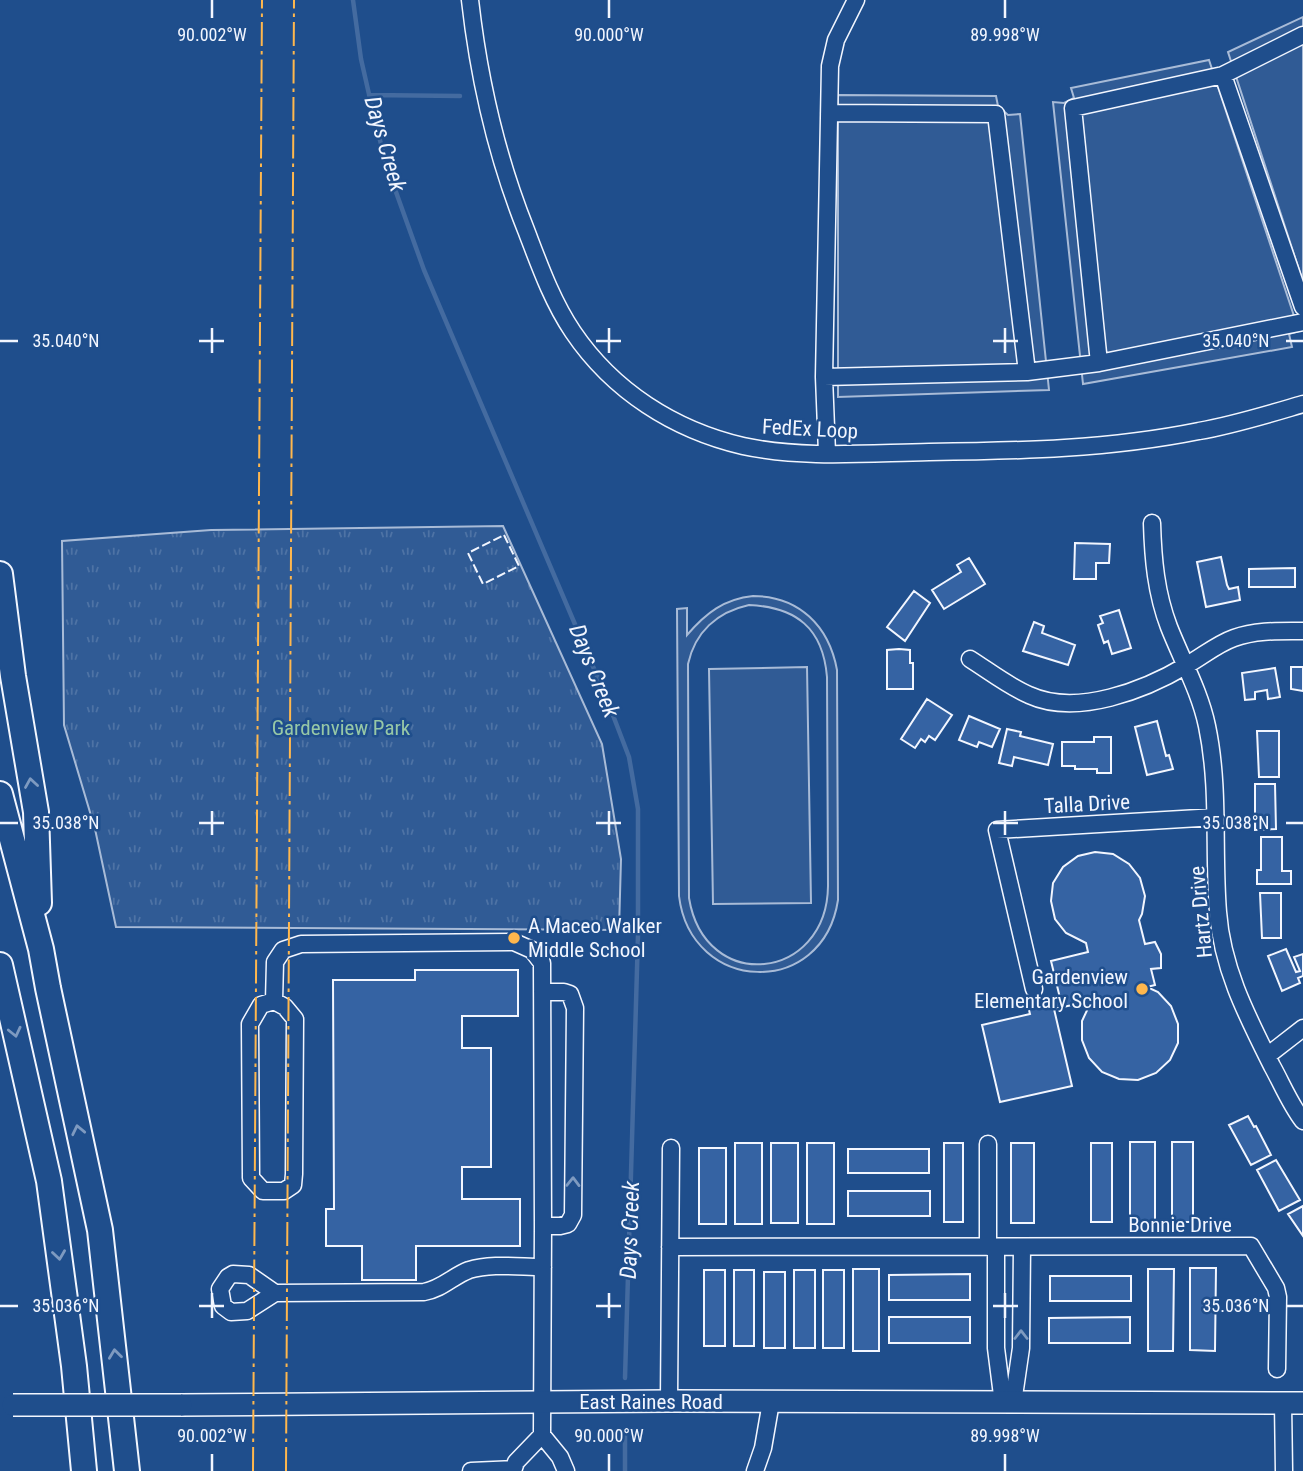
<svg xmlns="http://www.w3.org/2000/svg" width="1303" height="1471" viewBox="0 0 1303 1471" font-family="'Roboto Condensed',sans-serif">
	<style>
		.park { fill: url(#park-tufts); stroke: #a8bbd7; stroke-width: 2 }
		.pitch { fill: #305b95; stroke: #a8bbd7; stroke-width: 2; fill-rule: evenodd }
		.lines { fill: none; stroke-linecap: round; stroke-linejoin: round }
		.stream { stroke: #446ba0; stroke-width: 4.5 }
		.building { fill: #3563a3; stroke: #f2f6ff; stroke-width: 2 }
		.minor-casing { stroke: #f2f6ff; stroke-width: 19 }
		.major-casing { stroke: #f2f6ff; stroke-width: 24 }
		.highway-casing { stroke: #f2f6ff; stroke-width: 28 }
		.minor { stroke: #1f4e8c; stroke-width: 16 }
		.major { stroke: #1f4e8c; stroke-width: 21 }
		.highway { stroke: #1f4e8c; stroke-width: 24 }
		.major-bridge-casing { stroke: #f2f6ff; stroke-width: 24; stroke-linecap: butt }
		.major-bridge { stroke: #1f4e8c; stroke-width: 21 }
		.fence { stroke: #f2f6ff; stroke-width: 2; stroke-dasharray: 9 3.5; stroke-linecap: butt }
		.power { stroke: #ffb74d; stroke-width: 2; stroke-dasharray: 24 5 3.5 5; stroke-linecap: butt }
		.oneway { stroke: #7e9ac0 }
		.ticks { fill: none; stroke: #f2f6ff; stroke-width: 2.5 }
		.poi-dot { fill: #ffb74d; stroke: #1f4e8c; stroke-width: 2.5 }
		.labels { text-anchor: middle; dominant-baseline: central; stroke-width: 5; stroke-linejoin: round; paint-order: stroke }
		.street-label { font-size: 21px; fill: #f2f6ff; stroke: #1f4e8c }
		.park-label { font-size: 21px; fill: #97c8a6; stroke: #1f4e8c }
		.poi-label { font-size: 21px; fill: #f2f6ff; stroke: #1f4e8c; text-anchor: start }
		.water-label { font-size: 23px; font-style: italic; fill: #f2f6ff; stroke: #1f4e8c }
		.ticks-label { font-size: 18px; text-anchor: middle; fill: #f2f6ff; stroke: #1f4e8c; stroke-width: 5; stroke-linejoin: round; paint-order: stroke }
	</style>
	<defs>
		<pattern id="park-tufts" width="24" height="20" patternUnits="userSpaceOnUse" patternTransform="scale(1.75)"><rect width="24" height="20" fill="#305b95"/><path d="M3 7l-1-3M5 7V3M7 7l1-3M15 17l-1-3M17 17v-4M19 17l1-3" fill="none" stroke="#4e73a5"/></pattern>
	</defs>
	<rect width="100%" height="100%" fill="#1f4e8c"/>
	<path class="park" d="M503 526 602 744 621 859 619 930 116 927 95 829 64 725 62 541 211 530Z"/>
	<path class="pitch" d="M1303 17V282L1228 52Z
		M1209 60 1299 331 1289 334 1292 347 1083 384 1053 102 1064 103 1074 98 1071 88Z
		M838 95 996 96 998 106 1008 115 1020 114 1049 390 838 397Z
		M753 596C799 596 829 626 837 670L838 900C823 999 691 994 679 896L677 609 687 608V635C706 613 724 599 753 596ZM749 605C796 607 823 628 827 677L828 886C827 981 705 995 689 898L688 664C695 632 717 612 749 605Z
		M807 667 811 903 713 904 709 669Z"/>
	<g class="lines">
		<path class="stream" d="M353 0 361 59 376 125 387 167 424 270 606 697 629 757 638 809V935L625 1378
			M369 95 460 96
			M625 1471V1429"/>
	</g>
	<path class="building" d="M1075 543 1110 544 1109 563H1096V579H1074Z
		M1221 557 1227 585 1229 589 1238 587 1240 600 1206 607 1197 562Z
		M969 558 985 584 944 609 932 590 961 572 957 565Z
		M1295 568V587H1249V569Z
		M914 591 930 603 905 641 887 627Z
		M1119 610 1131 648 1112 654 1108 641 1104 643 1098 625 1103 623 1100 616Z
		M1034 622 1044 626 1042 633 1075 645 1068 665 1023 651Z
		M899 649 910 650V663H913V689H887V650Z
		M1291 667H1303V691L1291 689Z
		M1275 668 1280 697 1268 699 1267 690 1255 692V699L1245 700 1242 673Z
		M927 699 952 715 935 740 929 736 925 742 921 739 915 748 901 739Z
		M969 716 1000 729 992 747 979 742 977 747 959 740Z
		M1157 721 1166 756 1169 755 1173 769 1147 775 1135 727Z
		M1007 729 1021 732 1020 736 1053 744 1048 765 1014 757 1012 766 999 763Z
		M1257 731H1279V777H1259Z
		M1094 737H1111V773H1097V769H1075V766H1062V742H1094Z
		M1255 784H1275L1276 829 1255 830Z
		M1261 837H1282V871H1291V884H1257V870H1261Z
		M1095 852 1113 854 1129 864 1140 878 1145 896 1142 914 1139 920 1145 944 1155 942 1161 954V968L1151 969 1155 985 1147 987 1158 992 1171 1006 1178 1024V1043L1170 1060 1156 1073 1138 1080 1119 1079 1102 1072 1089 1058 1082 1040V1021L1090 1004 1095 1000 1054 1009 1072 1086 1000 1102 982 1025 1030 1014 1028 1006 1060 998 1051 961 1088 952 1086 943 1066 933 1055 919 1051 901 1053 883 1063 867 1078 856Z
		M1260 893H1281V938H1262Z
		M1286 949 1296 972 1300 971 1294 957 1303 954V976L1298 978 1300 983 1282 991 1268 956Z
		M415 970H518V1016H462V1048H491V1167H462V1199H520V1246H416V1280H362V1246H326V1209H334L333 980H415Z
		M1248 1116 1254 1127 1256 1126 1271 1155 1251 1165 1229 1125Z
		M1130 1142H1155V1223H1130Z
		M1172 1142H1193V1222H1172Z
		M735 1143H762V1224H735Z
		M771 1143H798V1223H771Z
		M807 1143H834V1224H807Z
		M944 1143H963V1222H944Z
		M1011 1143H1034V1223H1011Z
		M1091 1143H1112V1222H1091Z
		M699 1148H726V1224H699Z
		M848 1149H929V1173H848Z
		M1276 1160 1300 1200 1279 1211 1257 1170Z
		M848 1191H930V1216H848Z
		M1303 1206V1236L1288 1214Z
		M1190 1268H1216L1215 1351 1190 1350Z
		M853 1269H879V1351H853Z
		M1148 1269H1174L1173 1351H1148Z
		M704 1270H725V1346H704Z
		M734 1270H754V1346H734Z
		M794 1270H815V1348H794Z
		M823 1270H844V1348H823Z
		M764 1272H785V1348H764Z
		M970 1274V1300H889V1275Z
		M1050 1276H1131V1301H1050Z
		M889 1317H970V1343H889Z
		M1130 1317V1343H1049V1318Z"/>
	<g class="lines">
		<g class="minor-casing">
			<path id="minor" d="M470 0C479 80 496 155 526 230 539 264 552 301 573 332 613 391 674 430 743 446 803 459 868 453 929 452 1020 451 1110 449 1199 431 1234 425 1269 414 1303 404
				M1223 75 1303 307
				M829 113 996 114 1027 372
				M1099 363 1073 108 1223 75 1303 35
				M824 377 1027 372 1099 363 1303 322
				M827 453 824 377 830 66 836 40 856 0
				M1152 523C1153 559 1156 593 1169 627 1182 660 1200 692 1207 726 1220 788 1213 850 1218 912 1222 968 1247 1016 1272 1066 1282 1084 1290 1104 1303 1121
				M970 659C989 671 1008 686 1029 695 1077 717 1145 690 1187 665 1203 656 1217 644 1234 638 1256 630 1280 631 1303 631
				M1034 989 997 830 1216 817
				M542 992H564L570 994 575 1008 573 1215 568 1224 560 1226H543
				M274 1001 261 1005 250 1024 251 1178 263 1191H284L293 1185 294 1174 295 1019 285 1007 274 1001 275 962 283 950 301 944 514 942 532 950 542 963 543 1226 542 1435 560 1457 566 1471
				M1267 1056 1303 1028
				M988 1144V1247
				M670 1247 1251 1246 1276 1288 1278 1297 1277 1369
				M996 1247V1348L1003 1403
				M275 1293 247 1311 231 1312 223 1306 220 1289 228 1277 233 1274 249 1275 275 1293 424 1292C442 1289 453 1276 469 1270 491 1263 520 1267 543 1267
				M669 1401 671 1148
				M1013 1403 1021 1348 1022 1247
				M1283 1403 1284 1471
				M471 1471 513 1469
				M513 1471 516 1462 542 1435
				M755 1471 763 1448 771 1402"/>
		</g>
		<g class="major-casing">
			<path id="major" d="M181 1405 669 1401 1303 1403"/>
		</g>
		<g class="highway-casing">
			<path id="highway" d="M0 574 13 676 36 812 39 903
				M0 794 41 949 48 988 100 1230 127 1471
				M0 965 49 1181 74 1366 84 1471"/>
		</g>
		<use href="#minor" class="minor"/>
		<use href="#major" class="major"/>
		<use href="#highway" class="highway"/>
		<g class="major-bridge-casing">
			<path id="major-bridge" d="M13 1405H181"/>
		</g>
		<use href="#major-bridge" class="major-bridge"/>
		<path class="fence" d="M504 535 519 566 483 584 468 553Z"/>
		<path class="power" d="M253 1471 262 0
			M286 1471 294 0"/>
	</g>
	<defs><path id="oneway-chevron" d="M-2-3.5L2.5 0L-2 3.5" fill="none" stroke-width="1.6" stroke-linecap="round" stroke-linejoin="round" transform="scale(1.75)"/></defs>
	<g class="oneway">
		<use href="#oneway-chevron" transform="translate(31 783) rotate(-99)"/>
		<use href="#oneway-chevron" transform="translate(15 1032) rotate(77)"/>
		<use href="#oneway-chevron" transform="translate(78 1130) rotate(-102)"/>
		<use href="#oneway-chevron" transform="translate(573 1182) rotate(-89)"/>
		<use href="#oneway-chevron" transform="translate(59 1255) rotate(82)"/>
		<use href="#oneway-chevron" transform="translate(1021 1335) rotate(-90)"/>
		<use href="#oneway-chevron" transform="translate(115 1354) rotate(-97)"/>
	</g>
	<path class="ticks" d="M212 0V18M609 0V18M1005 0V18M212 328V353M609 328V353M1005 328V353M0 341H18M199 341H224M596 341H621M993 341H1018M1286 341H1303M212 811V835M609 811V835M1005 811V835M0 823H18M199 823H224M596 823H621M993 823H1018M1286 823H1303M212 1293V1318M609 1293V1318M1005 1293V1318M0 1306H18M199 1306H224M596 1306H621M993 1306H1018M1286 1306H1303M212 1454V1471M609 1454V1471M1005 1454V1471"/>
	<g class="poi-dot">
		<circle cx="514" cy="938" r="7"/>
		<circle cx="1142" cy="989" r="7"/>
	</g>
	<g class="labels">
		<g class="street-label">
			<text transform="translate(810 429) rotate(3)">FedEx Loop</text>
			<text transform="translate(1087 804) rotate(-3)">Talla Drive</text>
			<text transform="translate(1201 912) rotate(-95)">Hartz Drive</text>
			<text x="1180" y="1225">Bonnie Drive</text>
			<text x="651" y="1402">East Raines Road</text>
		</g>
		<g class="park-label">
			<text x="341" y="728">Gardenview Park</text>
		</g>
		<g class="poi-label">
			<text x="528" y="926">A Maceo Walker<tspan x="528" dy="24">Middle School</tspan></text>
			<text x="1128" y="977" text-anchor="end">Gardenview<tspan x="1128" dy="24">Elementary School</tspan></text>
		</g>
		<g class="water-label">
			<text transform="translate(385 144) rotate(74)">Days Creek</text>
			<text transform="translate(594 671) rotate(68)">Days Creek</text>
			<text transform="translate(630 1230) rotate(-88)">Days Creek</text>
		</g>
	</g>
	<g class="ticks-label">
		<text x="212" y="41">90.002°W</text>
		<text x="609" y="41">90.000°W</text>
		<text x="1005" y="41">89.998°W</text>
		<text x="66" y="347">35.040°N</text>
		<text x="1236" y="347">35.040°N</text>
		<text x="66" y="829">35.038°N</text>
		<text x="1236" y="829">35.038°N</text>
		<text x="66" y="1312">35.036°N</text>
		<text x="1236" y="1312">35.036°N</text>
		<text x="212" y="1442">90.002°W</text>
		<text x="609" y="1442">90.000°W</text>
		<text x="1005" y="1442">89.998°W</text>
	</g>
</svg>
